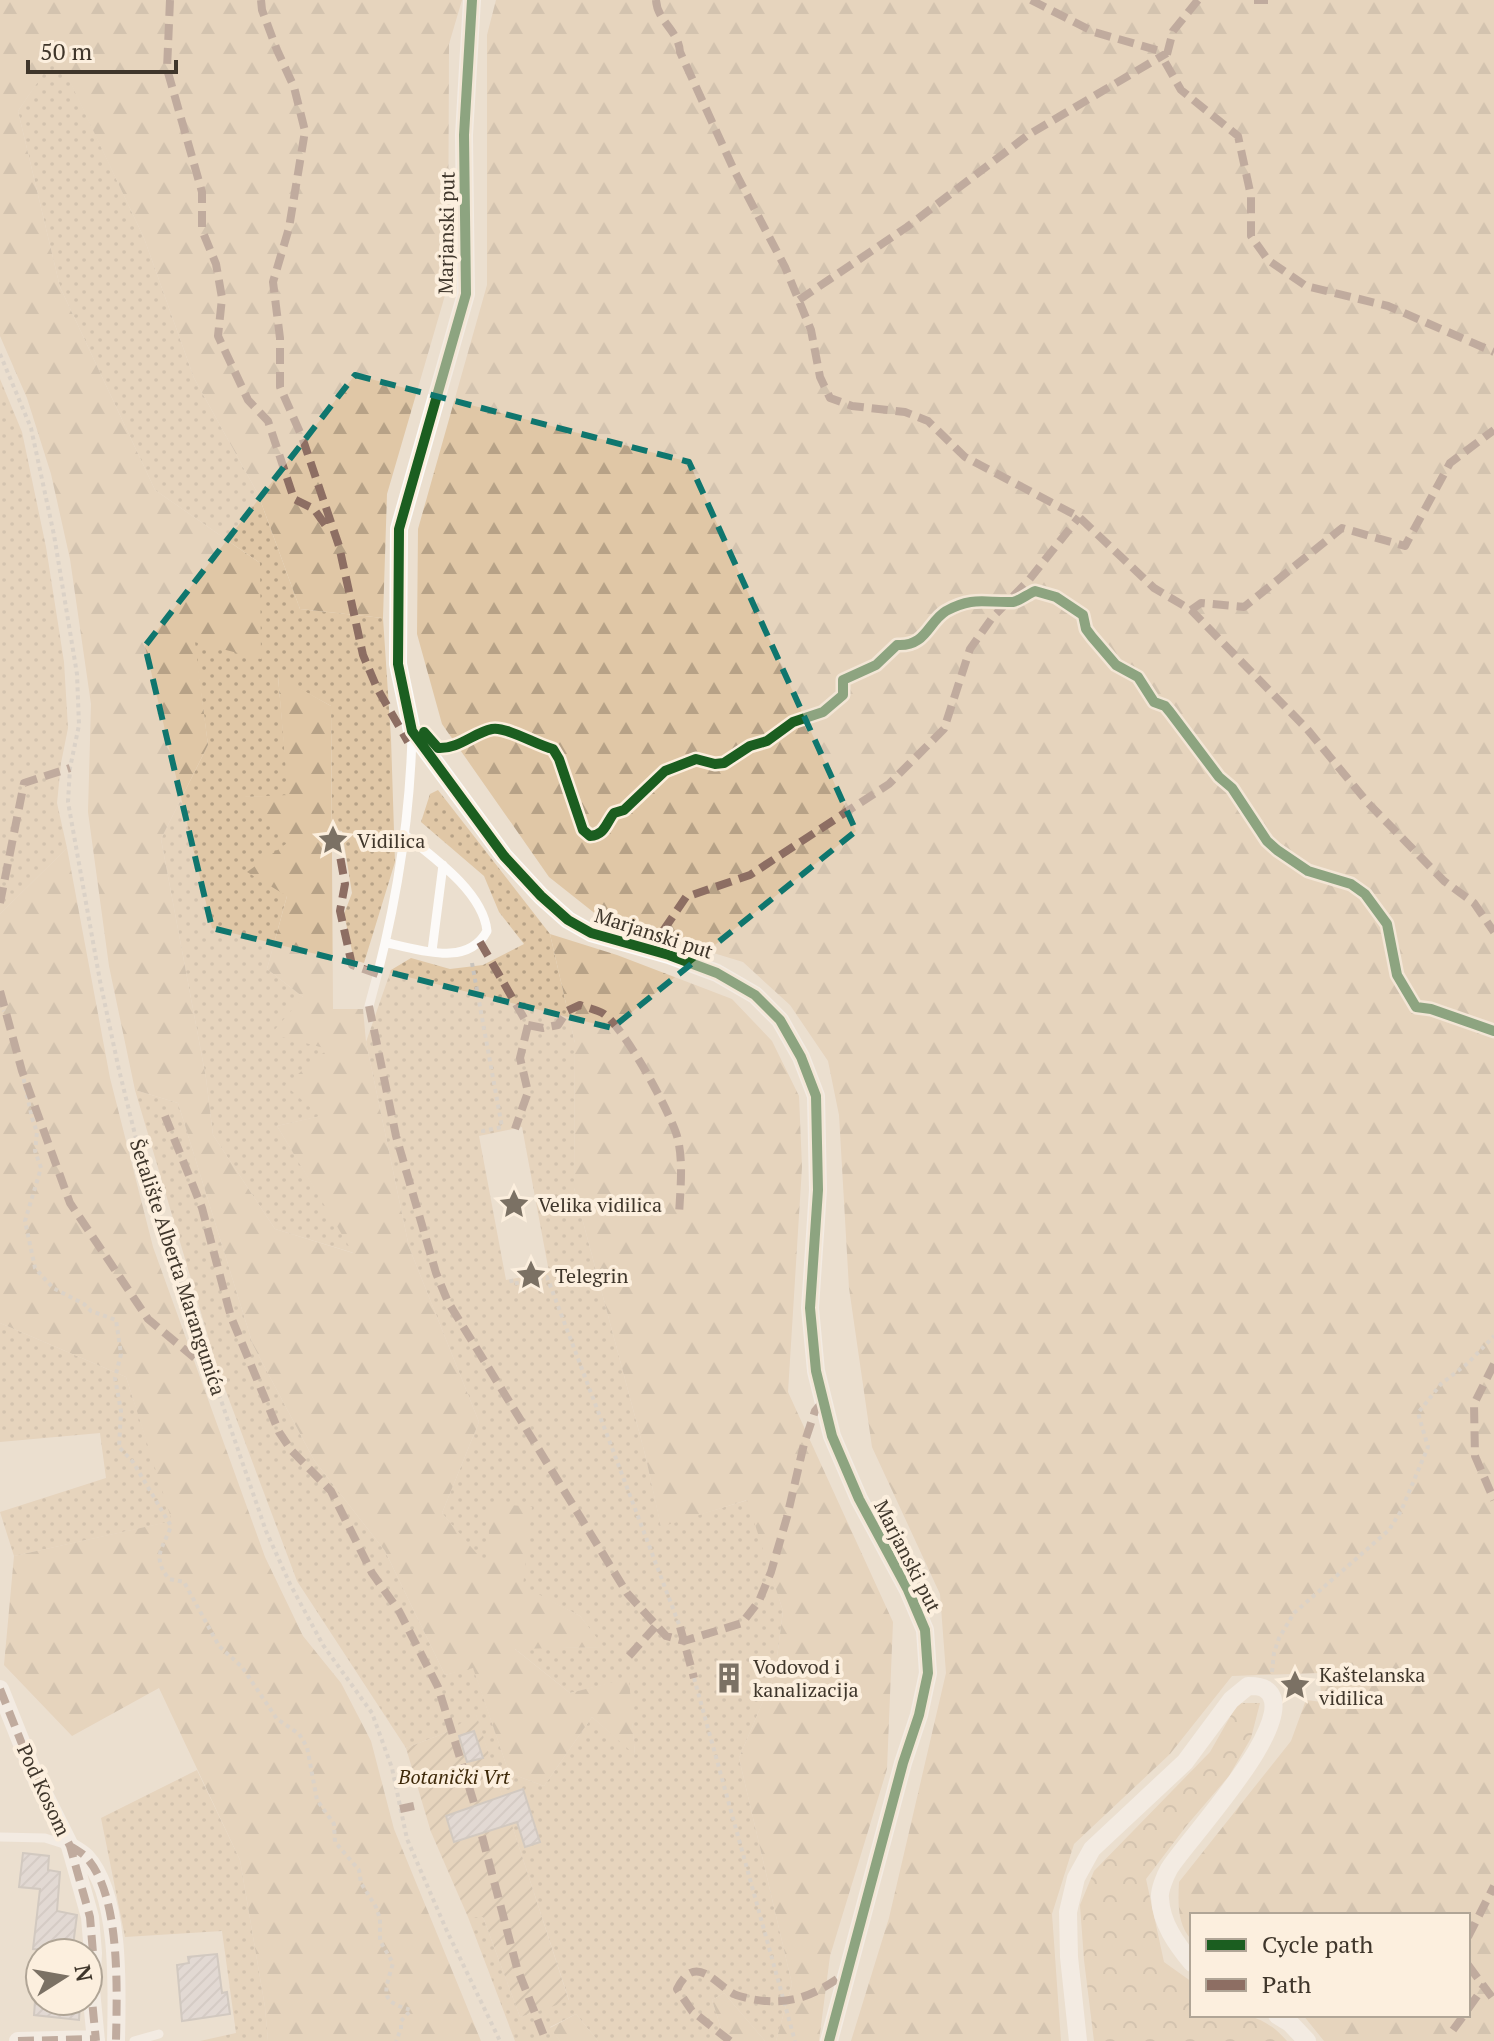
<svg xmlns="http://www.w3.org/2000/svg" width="1494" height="2041" viewBox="0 0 1494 2041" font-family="'PT Serif',serif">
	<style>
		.grass { fill: url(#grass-dots); fill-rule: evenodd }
		.forest { fill: url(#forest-firs) }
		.park { fill: url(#park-crowns) }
		.garden { fill: url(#garden-furrows) }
		.building { fill: url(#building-hatch); stroke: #b3afad; stroke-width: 2 }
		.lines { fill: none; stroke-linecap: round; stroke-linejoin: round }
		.path { stroke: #c8c3bd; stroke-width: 4; stroke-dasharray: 4 4; stroke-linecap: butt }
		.service { stroke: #fcfaf8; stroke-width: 9 }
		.minor { stroke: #fcfaf8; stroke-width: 18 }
		.quiet { stroke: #8d6e63; stroke-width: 8; stroke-dasharray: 16 8; stroke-linecap: butt }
		.cycleway-casing { stroke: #fcefde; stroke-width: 15 }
		.cycleway { stroke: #1b5e20; stroke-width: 10 }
		.marked { fill: none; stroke: #0f766e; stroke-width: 6; stroke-dasharray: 16 10; stroke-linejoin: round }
		.labels { text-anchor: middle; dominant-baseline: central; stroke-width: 8; stroke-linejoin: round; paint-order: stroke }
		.street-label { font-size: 20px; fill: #3f362b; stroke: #fcefde }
		.poi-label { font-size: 20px; fill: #3f362b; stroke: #fcefde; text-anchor: start }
		.park-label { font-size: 20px; font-style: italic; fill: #3e2909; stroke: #fcefde }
	</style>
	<defs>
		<pattern id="grass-dots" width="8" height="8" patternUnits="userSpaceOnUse" patternTransform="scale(2)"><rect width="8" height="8" fill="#e0c7a6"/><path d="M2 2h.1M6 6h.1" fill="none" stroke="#b7a287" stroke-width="1.8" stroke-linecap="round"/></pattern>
		<pattern id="forest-firs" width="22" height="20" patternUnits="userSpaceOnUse" patternTransform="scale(2)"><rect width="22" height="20" fill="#e0c7a6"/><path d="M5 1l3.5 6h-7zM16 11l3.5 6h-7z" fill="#b7a287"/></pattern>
		<pattern id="park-crowns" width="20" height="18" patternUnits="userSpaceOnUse" patternTransform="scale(2)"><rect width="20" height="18" fill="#e0c7a6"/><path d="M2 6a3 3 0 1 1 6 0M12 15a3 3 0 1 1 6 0" fill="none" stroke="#b7a287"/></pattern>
		<pattern id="garden-furrows" width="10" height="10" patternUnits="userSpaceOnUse" patternTransform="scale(2)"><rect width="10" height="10" fill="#e0c7a6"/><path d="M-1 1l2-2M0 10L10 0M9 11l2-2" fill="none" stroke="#b7a287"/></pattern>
		<pattern id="building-hatch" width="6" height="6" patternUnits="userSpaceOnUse" patternTransform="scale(2)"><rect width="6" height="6" fill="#d7d2d7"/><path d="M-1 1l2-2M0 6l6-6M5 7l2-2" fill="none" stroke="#bab5b9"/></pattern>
	</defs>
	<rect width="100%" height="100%" fill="#ebdfcf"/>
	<path class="grass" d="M57 53 144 238 194 378 258 494 300 609 383 618 391 738 395 862 364 963 354 960 344 914 352 893 342 831 332 829 331 706 278 677 289 796 243 797 291 841 287 896 267 969 303 997 328 1049 321 1116 277 1126 354 1253 275 1229 213 1135 206 1078 161 839 208 745 194 641 260 563 155 490 60 287 18 111Z
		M0 379 22 432 46 547 64 662 68 728 61 763 57 803 67 848 0 914Z
		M438 790 550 934 575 1043 574 1188 645 1454 661 1526 748 1500 783 1611 775 1673 739 1758 792 1984 776 2041H765L724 1993 712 2000 725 2041H598L576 2014 550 2027 560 2041H515L468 1917H483L520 2017 569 2000 476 1715 445 1733 406 1748 297 1581 218 1370 135 1090 178 1103 253 1345 314 1460 385 1551 445 1675 473 1667 509 1773 544 1786 592 1717 635 1754 628 1679 570 1693 514 1648 603 1647 580 1616 490 1570 442 1513 479 1422 409 1247 366 1042 391 970 411 958 450 969 483 965 524 944 499 912 484 876 421 822 430 794ZM522 1127 549 1272 506 1280 479 1136Z
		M0 1323 126 1377 173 1521 14 1556 0 1512 106 1478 100 1433 0 1442Z
		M197 1770 240 1860 265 2007 268 2041H200L236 2033 222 1931 125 1937 101 1818Z"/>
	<path class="forest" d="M0 0H462L449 44 448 285 387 494 383 618 300 609 258 494 194 378 144 238 57 54 18 111 60 287 155 490 260 563 261 659 195 642 208 745 161 839 206 1078 213 1135 275 1229 353 1253 277 1126 320 1116 285 1085 328 1049 271 1034 303 997 267 969 287 896 247 872 290 841 242 797 288 795 278 676 331 706 333 1009H363L366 1042 409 1247 479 1422 442 1513 490 1569 488 1503 532 1507 523 1586 580 1616 604 1647 515 1649 570 1693 629 1678 635 1755 592 1717 544 1786 509 1773 473 1668 445 1675 385 1551 314 1460 253 1345 178 1103 135 1090 109 966 88 812 91 704 70 559 51 474 27 398 0 336Z
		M496 0H1494V2041H1324L1303 2015H1468V1915H1192V1940C1177 1925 1178 1902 1179 1882L1291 1741 1306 1700 1322 1702 1319 1673 1232 1676 1170 1754 1074 1844 1052 1914 1061 2041H851L889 1918 946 1673 940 1594 872 1447 849 1288 839 1115 828 1061 790 1005 743 962 602 919 549 877 442 724 417 634 418 529 487 285V35Z
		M67 848 110 1078 153 1247 265 1557 303 1636 341 1683 371 1741 394 1829 481 2041H268L265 2007 240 1860 159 1688 72 1736 4 1665 14 1556 172 1521 126 1377 0 1323V914Z
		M550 934 617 955 732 999 772 1041 799 1096 802 1167 788 1392 893 1622 887 1769 830 1956 819 2041H776L792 1984 739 1758 775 1673 783 1611 747 1500 661 1527 645 1454 574 1188 575 1043Z
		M724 1993 765 2041H725L712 2000Z
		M576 2014 598 2041H560L550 2028Z"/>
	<path class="park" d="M1238 1703H1260L1251 1738 1229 1776 1187 1825 1146 1879 1164 1962 1192 1982V2015C1234 2015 1257 2007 1287 2041H1094L1084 1960 1080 1905 1094 1871 1210 1752Z"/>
	<path class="garden" d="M476 1714 569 2001 520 2017 483 1917H468L431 1832 406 1748 445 1733Z"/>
	<path class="building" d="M474 1731 483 1758 467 1762 459 1736Z
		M523 1789 540 1842 525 1847 517 1822 454 1842 446 1816Z
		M23 1853 49 1856 48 1870 60 1872 57 1911 77 1915 72 1953 33 1949 40 1889 19 1887Z
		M217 1954 222 1993 227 1992 230 2014 182 2021 177 1965 189 1963 188 1957Z
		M35 2001H80L79 2020 34 2015Z"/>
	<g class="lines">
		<path class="path" d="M0 354 31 428 54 535 77 674 79 725 70 768 68 802 100 981 119 1070 149 1191 266 1531 290 1584 323 1645 372 1713 392 1768 407 1839 446 1929 500 2041
			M472 963 502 1127 483 1131V1135
			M0 1003 4 1011
			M22 1071 32 1118 37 1132 35 1151 41 1168 25 1221 35 1268 53 1288 84 1304 91 1311 116 1320 121 1354 115 1378 121 1411 119 1447 133 1462 171 1526C163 1549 151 1556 169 1579L184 1582 219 1646 242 1667 277 1719 299 1734 307 1747 317 1800 334 1824 335 1842 359 1870 361 1883 376 1907 380 1919V1941L393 1963C385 1992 378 2001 411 2010L401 2021V2029L396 2041
			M511 1279 512 1284 547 1277 680 1627
			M1272 1672 1274 1653 1279 1638 1294 1613 1389 1530 1401 1511 1428 1447 1418 1413 1441 1384 1468 1363 1494 1336
			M694 1678 795 2041"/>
		<path class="service" d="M387 943C419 949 467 968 487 931 483 892 433 857 404 834
			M432 951 443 865
			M369 1006C394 917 410 826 412 734
			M0 1837 45 1838 67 1845
			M134 2041 159 2034"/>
		<path class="minor" d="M472 0 464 135 466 294 399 529 398 664 412 731 504 856 541 896 568 920 591 933 669 955 717 973 755 995 780 1020 801 1057 816 1096 818 1190 810 1308 816 1371 832 1436 859 1499 908 1590 925 1630 928 1673 919 1715 903 1763 829 2041
			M0 1689 34 1774 70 1846 90 1917 93 1953 91 1990 96 2041
			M70 1846C75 1849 82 1853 86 1857 121 1895 117 1991 116 2041
			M1277 2015 1290 2023 1307 2041
			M18 2041 96 2039
			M1078 2041 1069 1957 1068 1912 1076 1878 1092 1849 1185 1762 1231 1700 1248 1686C1253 1686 1261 1686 1265 1689 1307 1715 1182 1845 1169 1869 1165 1876 1159 1891 1160 1898 1161 1923 1177 1945 1192 1963"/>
		<path class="quiet" d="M170 0 167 69 202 192V230L216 264 222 298 218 336 248 400 268 421 294 499 314 509 326 526
			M261 0 262 10 277 50 294 87 305 131 289 228 273 282 280 338V387L302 437 339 546 363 655 377 688 408 742
			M656 0C657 21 679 31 680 52L734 170 785 267 811 330 820 377 830 398 852 406 905 412 928 421 965 457 1079 517 1154 588 1191 610 1307 729 1368 803 1444 881 1474 903 1494 932
			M1031 0 1094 32 1167 53
			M1198 0 1173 31 1165 62 1181 90 1238 136 1251 196V236L1268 260 1306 286 1388 306 1494 352
			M1254 0H1268
			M799 300 907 227 1028 135 1167 53
			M1191 610 1201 603 1244 607 1342 528 1405 546 1450 463 1494 430
			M333 840 337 839 345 884 340 911 352 965 378 974
			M0 903 24 783 70 768
			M480 942 528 1025 520 1058 528 1092 515 1129
			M650 950 686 897 750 875 889 784 944 729 970 649 992 618 1029 580 1079 517
			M0 991 22 1071 70 1203 148 1319 209 1370
			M369 1006 396 1136 436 1273 448 1302 627 1593 666 1636 684 1641 742 1623 759 1601 771 1572 787 1517 804 1444 815 1411 824 1400
			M528 1025 543 1028 558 1025 567 1011 580 1005C588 1008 597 1010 604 1014 625 1029 669 1110 677 1136 684 1161 680 1191 679 1216
			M165 1116 202 1208 231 1317 279 1432 291 1450 331 1491 372 1573 399 1611 438 1687 474 1803
			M1494 1364 1474 1404 1475 1456 1494 1500
			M680 1627 694 1678
			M629 1656 655 1627
			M0 1689 34 1774 70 1846 90 1917 93 1953 91 1990 96 2041
			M400 1809 414 1806
			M482 1836 517 1968 546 2041
			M70 1846C75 1849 82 1853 86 1857 121 1895 117 1991 116 2041
			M1468 1937 1494 1886
			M1468 1965 1494 2000
			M1468 2009 1485 1985
			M1453 2030 1464 2015
			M18 2041 96 2039
			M730 2041 692 2011 677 1989C696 1951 715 1985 736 1995 745 1998 758 2001 767 2001 800 2003 820 1991 846 1973"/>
		<g class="cycleway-casing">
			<path id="cycleway" d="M472 0 464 135 466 294 399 529 398 664 412 731 504 856 541 896 568 920 591 933 669 955 717 973 755 995 780 1020 801 1057 816 1096 818 1190 810 1308 816 1371 832 1436 859 1499 908 1590 925 1630 928 1673 919 1715 903 1763 829 2041
				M424 732 438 748C459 749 473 733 492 729 506 726 536 745 553 749L559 759 583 830 590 836C605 835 606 823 614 813L624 810 665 771 696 759 715 764 724 763 750 746 767 741 793 722 823 712 843 695V680L876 665 897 645C926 647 928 622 946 611 973 596 985 603 1013 602 1019 601 1028 594 1035 591L1056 597 1083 615 1086 629 1092 637 1116 665 1138 677 1154 702 1165 706 1170 712 1219 777 1232 788 1267 841 1277 850 1308 871 1351 884 1365 894 1387 924 1397 975 1416 1007 1431 1009 1494 1031"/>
		</g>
		<use href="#cycleway" class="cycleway"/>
	</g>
	<path d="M0 0H1494V2041H0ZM355 375 689 462 856 831 612 1028 212 928 145 646Z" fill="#ebdfcf" fill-opacity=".55" fill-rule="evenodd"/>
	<path class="marked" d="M355 375 689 462 856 831 612 1028 212 928 145 646Z"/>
	<defs>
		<g id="sight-bare" transform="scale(2.4)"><path d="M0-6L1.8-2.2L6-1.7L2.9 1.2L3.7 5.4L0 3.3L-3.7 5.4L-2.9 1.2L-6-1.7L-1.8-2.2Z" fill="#7b7164" stroke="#fcefde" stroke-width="2.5" paint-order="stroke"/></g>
		<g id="building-bare" transform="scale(2.4)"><path d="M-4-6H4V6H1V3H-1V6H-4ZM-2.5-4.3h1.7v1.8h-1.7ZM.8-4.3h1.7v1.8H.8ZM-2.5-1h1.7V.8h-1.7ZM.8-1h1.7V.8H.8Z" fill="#7b7164" stroke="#fcefde" stroke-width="2.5" paint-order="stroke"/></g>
	</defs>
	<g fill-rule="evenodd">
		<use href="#sight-bare" x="333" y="840"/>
		<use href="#sight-bare" x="514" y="1204"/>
		<use href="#sight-bare" x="531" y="1275"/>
		<use href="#building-bare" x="729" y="1678"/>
		<use href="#sight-bare" x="1295" y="1685"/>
	</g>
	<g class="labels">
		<g class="street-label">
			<text transform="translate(446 233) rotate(-89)">Marjanski put</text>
			<text transform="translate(654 933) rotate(18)">Marjanski put</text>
			<text transform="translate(178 1267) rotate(72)">Šetalište Alberta Marangunića</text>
			<text transform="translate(908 1556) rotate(63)">Marjanski put</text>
			<text transform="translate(44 1790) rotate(65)">Pod Kosom</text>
		</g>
		<g class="poi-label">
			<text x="357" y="840">Vidilica</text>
			<text x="538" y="1204">Velika vidilica</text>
			<text x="555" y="1275">Telegrin</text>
			<text x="753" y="1666">Vodovod i<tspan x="753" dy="23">kanalizacija</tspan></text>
			<text x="1319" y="1674">Kaštelanska<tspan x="1319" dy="23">vidilica</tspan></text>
		</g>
		<g class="park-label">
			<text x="454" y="1776">Botanički Vrt</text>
		</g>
	</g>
	<rect x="1190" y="1913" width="280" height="104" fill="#fcefde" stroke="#b0a596" stroke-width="2"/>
	<rect x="1206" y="1939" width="40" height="12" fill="#1b5e20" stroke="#b0a596" stroke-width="2"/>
	<text x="1262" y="1953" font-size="24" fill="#3f362b">Cycle path</text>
	<rect x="1206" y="1979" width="40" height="12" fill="#8d6e63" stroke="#b0a596" stroke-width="2"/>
	<text x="1262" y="1993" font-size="24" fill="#3f362b">Path</text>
	<g transform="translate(64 1977) rotate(79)"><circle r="38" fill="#fcefde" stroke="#b0a596" stroke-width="2"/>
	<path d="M0-6L14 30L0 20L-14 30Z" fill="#7b7164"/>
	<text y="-12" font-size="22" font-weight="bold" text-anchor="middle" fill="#3f362b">N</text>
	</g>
	<path d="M28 60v12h148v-12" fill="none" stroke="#3f362b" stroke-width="4"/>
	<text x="40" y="60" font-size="24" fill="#3f362b" stroke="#fcefde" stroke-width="6" paint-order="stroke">50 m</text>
</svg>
